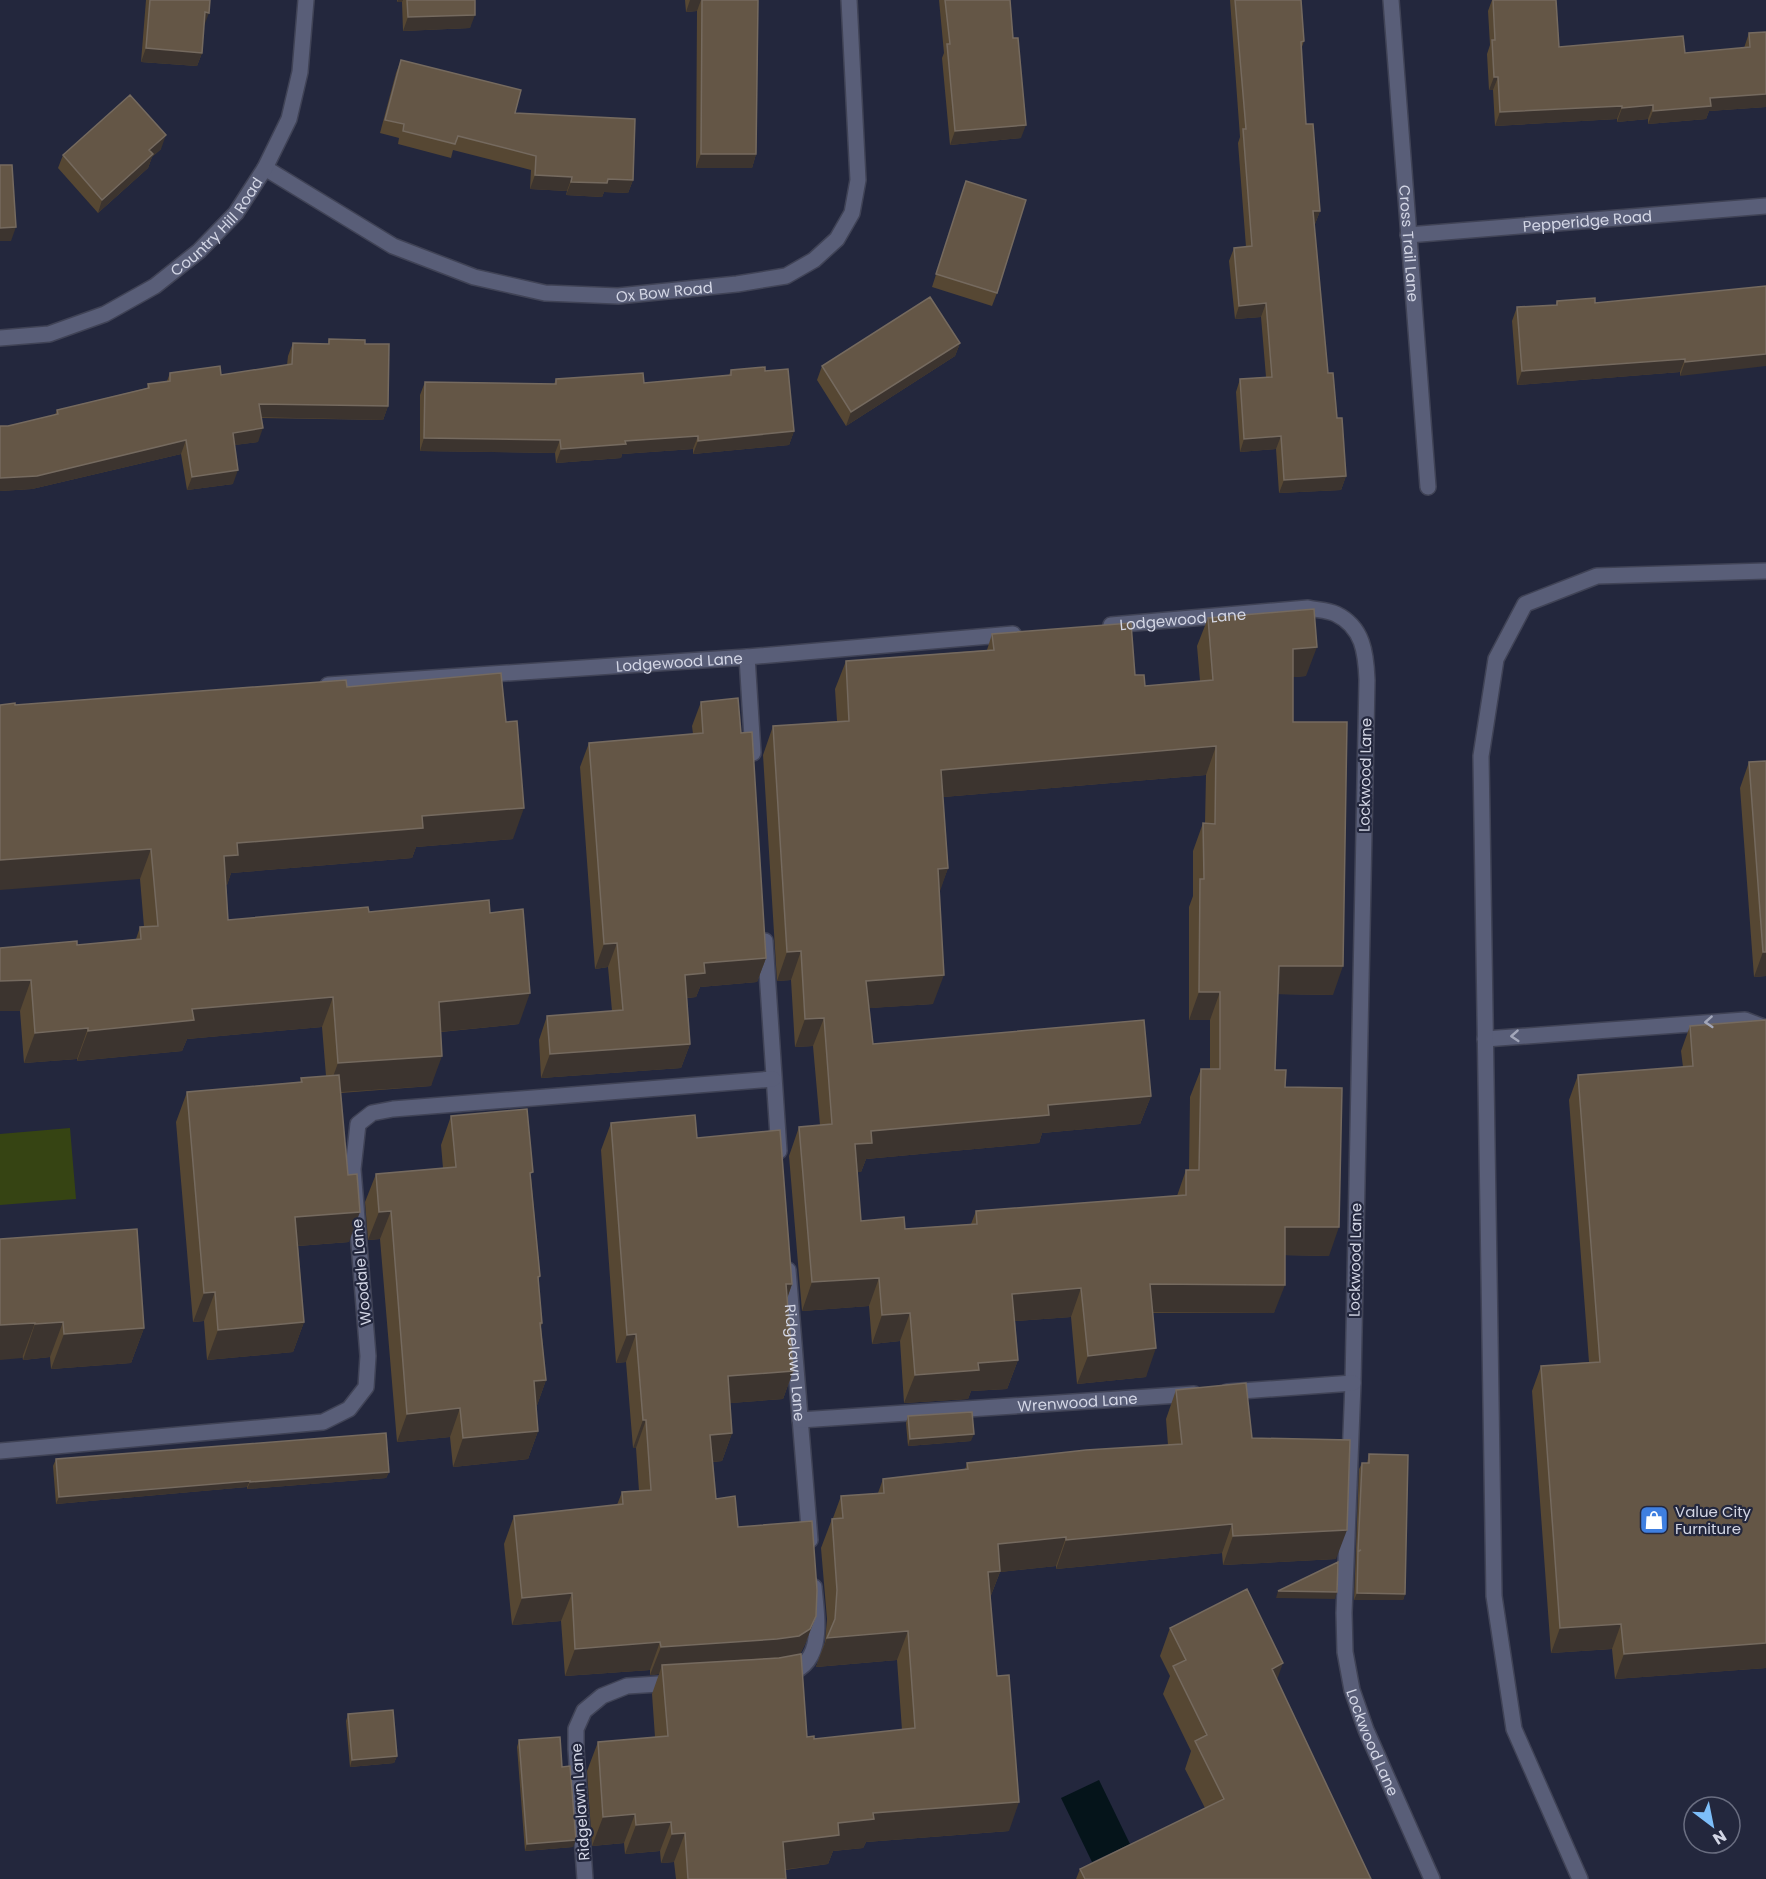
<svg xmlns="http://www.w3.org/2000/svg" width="1766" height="1879" viewBox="0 0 1766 1879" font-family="Poppins,sans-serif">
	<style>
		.green { fill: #364413 }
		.water { fill: #05141a }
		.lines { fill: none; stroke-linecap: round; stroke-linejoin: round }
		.minor-casing { stroke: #404356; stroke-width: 18 }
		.minor { stroke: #595e78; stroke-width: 15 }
		.wall { fill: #564733; fill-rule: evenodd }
		.shaded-wall { fill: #3c342f }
		.building { fill: #645646; stroke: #756a5f; stroke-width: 1.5; fill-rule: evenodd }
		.oneway { stroke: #a2a6b9 }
		.labels { text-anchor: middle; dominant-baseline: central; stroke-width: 4.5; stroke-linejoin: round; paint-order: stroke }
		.street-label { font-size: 15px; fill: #d3d6e5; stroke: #23273d }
		.poi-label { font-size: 15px; fill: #d3d6e5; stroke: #23273d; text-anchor: start }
	</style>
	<rect width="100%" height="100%" fill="#23273d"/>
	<path class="green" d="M70 1128 76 1199 0 1205V1134Z"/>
	<path class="water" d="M1099 1780 1130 1844 1092 1862 1061 1798Z"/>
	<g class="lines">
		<g class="minor-casing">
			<g id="minor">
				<path id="s1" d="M1391 0 1428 487"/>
				<path id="s2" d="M265 168 393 246 474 277 545 293 618 296 737 284 786 276 814 260 837 239 852 213 858 180 849 0"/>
				<path id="s3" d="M1408 235 1766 206"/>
				<path id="s4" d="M0 338 49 334 105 314 155 286 199 251 236 213 265 168 289 119 300 72 306 0"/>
				<path id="s5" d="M1111 625 1308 608C1317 610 1328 610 1336 614 1363 627 1366 653 1367 680L1353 1383 1344 1613 1345 1652 1352 1690 1366 1730 1432 1879"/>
				<path d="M747 657 753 753"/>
				<path id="s6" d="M328 685 747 657 1013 634"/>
				<path d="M765 941 779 1151"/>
				<path d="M1485 1039 1745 1020 1766 1028"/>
				<path id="s7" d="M788 1270 810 1540"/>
				<path d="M1227 1392 1353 1383"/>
				<path id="s8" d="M800 1420 1194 1394"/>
				<path d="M0 1451 323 1422 349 1409 366 1387 368 1356 353 1169 358 1124 372 1113 393 1109 773 1079"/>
				<path d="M783 1675C826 1666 817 1620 814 1587"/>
				<path d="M585 1879 576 1749V1729L584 1711 602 1696 627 1686 675 1683"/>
				<path d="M1580 1879 1514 1729 1494 1596 1481 756 1496 659 1525 604 1597 576 1766 571"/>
			</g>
		</g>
		<use href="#minor" class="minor"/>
	</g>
	<path class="wall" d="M146 0H210L204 25 202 53 197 66 141 62Z
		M397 0H475L470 28 403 31 402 2H397Z
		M685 0H758L756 154 752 168H696L697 11 686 12Z
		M939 0H1010L1021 138 950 145 942 58 944 53Z
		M1230 0H1301L1304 41 1301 50 1306 124 1320 211 1315 224H1314L1328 373 1337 418 1346 476 1341 490 1279 493 1276 449 1240 452 1236 392 1240 379 1266 377 1261 317 1235 319 1229 261 1234 248 1246 247 1238 143 1240 137Z
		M1492 0H1556L1559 47 1685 53 1744 48 1749 33 1766 32V107L1709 111 1706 119 1648 124V119L1617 122V119L1495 126 1493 90H1489L1487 54 1490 45 1488 11Z
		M401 60 515 113 633 180 628 193 604 192 602 197 566 195 567 191 530 189 531 170 453 150 451 158 398 144 399 138 380 133 396 73Z
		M161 149 152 157 148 168 98 213 58 168 63 155Z
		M966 181 997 293 992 306 932 287Z
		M1766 286 1680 376V372L1517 385 1512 321 1517 307 1556 305 1557 301 1595 303 1657 297Z
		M329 339 365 344 388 406 383 420 261 418 258 442 234 445 233 484 187 490 181 454 32 489 0 491V426H8L55 415 57 410 147 388 148 384 167 381 170 373 221 375 287 365 288 356 293 343 328 344Z
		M960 343 955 356 846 426 817 380 822 366Z
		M731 370 765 371 794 431 789 445 693 454V449L622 454 621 458 556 463 555 453 420 451V395L425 382 554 384 556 379 644 383 729 375Z
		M1208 618 1306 676 1293 677V722L1333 995 1278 994 1275 1070 1285 1087 1329 1256 1285 1255 1274 1313H1153L1146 1377 1077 1384 1071 1317 1015 1321 1018 1360 1007 1389 971 1391 968 1399 904 1403 900 1341 872 1344 869 1306 802 1311 789 1156 799 1127 820 1125 813 1046 795 1047 791 980 777 981 763 755 773 726 837 721 835 689 846 661 987 650 992 634 1135 675 1145 686 1200 681 1197 646ZM1206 775 1205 823H1203L1193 851V896L1189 907V1020H1210V1069H1201L1190 1097 1189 1170H1186L1177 1196 976 1211 971 1224 905 1229 861 1221 857 1172H861L866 1159 1039 1143 1042 1133 1140 1124 1151 1096 873 1044 869 1008 933 1004 939 892 948 868 943 797Z
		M347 687 513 839 416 847 412 858 231 873 227 885H226L228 920 369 912 490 913 519 1024 441 1032 431 1086 341 1093 349 1242 298 1246 304 1322 293 1352 207 1360 204 1321 193 1322 176 1122 187 1092 300 1082 301 1078 326 1076 322 1027 187 1039 182 1051 77 1061V1059L24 1063 20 1011H0V948L77 945 136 939 140 927H144L140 879 15 705Z
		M701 702 741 733 766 958 757 982 700 987 696 997 687 998 690 1044 681 1068 541 1078 539 1040 547 1016 612 1011 608 967 595 969 580 767 589 743 693 734 692 726Z
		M1766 761V976L1754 977 1740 788 1749 762Z
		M1690 1026 1766 1668 1615 1679 1612 1649 1551 1653 1532 1391 1541 1366 1589 1362 1569 1100 1578 1075 1683 1067 1681 1051Z
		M451 1116 531 1178 540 1276 538 1280 542 1323 541 1327 546 1380 536 1408 538 1431 528 1459 453 1467 450 1437 397 1442 380 1239 368 1240 365 1202 376 1174 443 1168 441 1145Z
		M611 1123 697 1138 792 1284 787 1299 793 1371 783 1399 730 1403 732 1433 722 1461 713 1462 716 1499 738 1527 816 1616 805 1644 800 1654 807 1737 814 1739 902 1730 897 1660 816 1667 825 1642 827 1619 821 1548 832 1519 833 1518 841 1496 878 1493 883 1479 965 1470 967 1463 1168 1445 1166 1419 1176 1390 1252 1438 1336 1559 1223 1565 1222 1553 1056 1569V1566L1000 1572 990 1598 1009 1831 866 1842 863 1848 833 1851 828 1864 785 1870 786 1879H676L674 1862 661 1863 660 1851 625 1854 624 1843 592 1846 587 1771 598 1742 655 1737 652 1694 659 1674 650 1675V1670L565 1676 561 1621 512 1625 504 1544 514 1516 617 1505 622 1492 639 1491 636 1448H633L626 1362 616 1363 601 1150Z
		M0 1239 144 1328 131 1363 51 1369 50 1357 23 1360Z
		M908 1416 971 1441 908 1446 906 1423Z
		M1369 1454 1405 1594 1403 1600H1354L1359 1469 1362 1463H1367Z
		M56 1459 389 1472 386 1478 247 1489V1487L56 1504 53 1466Z
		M1170 1628 1277 1681 1371 1879H1076L1080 1869 1205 1808 1185 1769 1191 1751 1163 1694 1170 1676 1160 1656Z
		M348 1714 397 1756 394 1763 350 1767 346 1721Z
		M519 1740 562 1767 573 1847 525 1851 517 1747Z"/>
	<path class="shaded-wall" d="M398 0H403L402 2H397Z
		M690 0H701L697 11 686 12Z
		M205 12 209 13 204 26Z
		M475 15 470 28 403 31 408 17Z
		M146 48 202 53 197 66 141 62Z
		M1494 77H1498L1493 90H1489Z
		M1766 94V107L1709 111 1706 119 1648 124 1653 111 1710 98Z
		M1653 105 1648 119 1617 122 1622 108Z
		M1622 106 1617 119 1495 126 1500 112Z
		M1026 125 1021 138 950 145 955 131Z
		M166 135 161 149 152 157 148 168 98 213 102 200 149 150Z
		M701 154H756L752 168H696Z
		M535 175 572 177 567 191 530 189Z
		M608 179 633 180 628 193 604 192 602 197 566 195 571 182Z
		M1313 211H1320L1315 224 1308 225Z
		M16 227 11 241H0V228Z
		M1266 303 1261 317 1235 319 1239 306Z
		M960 343 955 356 846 426 851 412Z
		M1766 354V366L1680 376 1685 362Z
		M1685 359 1680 372 1517 385 1522 371Z
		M259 404 388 406 383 420 254 417Z
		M263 428 258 442 228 446 233 433Z
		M794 431 789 445 693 454 698 441Z
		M698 436 693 449 622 454 621 458 556 463 561 449 625 441Z
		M1281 436 1276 449 1240 452 1244 439Z
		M424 438 560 440 555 453 420 451Z
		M186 440 181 454 32 489 0 491V478Z
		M238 470 233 484 187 490 192 477Z
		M1346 476 1341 490 1279 493 1284 480Z
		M1317 647 1306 676 1283 678 1293 649Z
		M1216 746 1206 775 931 798 941 770Z
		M524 808 513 839 416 847 412 858 231 873 227 885 213 886 224 856 237 843 422 816Z
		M151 849 140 879 0 890V860Z
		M948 868 938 897V869Z
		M617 943 608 967 595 969 604 944Z
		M801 951 791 980 777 981 787 952Z
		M1763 952H1766V976L1754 977Z
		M766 958 757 982 700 987 696 997 676 999 685 975 704 963Z
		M1279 966H1343L1333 995 1269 994Z
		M944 975 933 1004 856 1009 866 981Z
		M31 980 20 1011H0V981Z
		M1199 992H1220L1210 1020H1189Z
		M530 993 519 1024 428 1033 439 1002Z
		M333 997 322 1027 187 1039 182 1051 77 1061 88 1031 192 1009Z
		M824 1018 813 1046 795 1047 805 1019Z
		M88 1028 77 1059 24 1063 35 1033Z
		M690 1044 681 1068 541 1078 550 1054Z
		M442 1056 431 1086 327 1093 338 1063Z
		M1151 1096 1140 1124 1042 1133 1039 1143 866 1159 861 1172 844 1173 855 1144 871 1131 1048 1105Z
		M391 1211 380 1239 368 1240 379 1212Z
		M360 1212 349 1242 284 1247 295 1217Z
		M1285 1227H1339L1329 1256 1275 1255Z
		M879 1278 869 1306 802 1311 812 1282Z
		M786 1284H792L782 1312Z
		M1150 1284 1285 1285 1274 1313 1140 1312Z
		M1081 1288 1071 1317 1002 1322 1012 1294Z
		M215 1292 204 1321 193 1322 204 1293Z
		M910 1313 900 1341 872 1344 882 1315Z
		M63 1322 50 1357 23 1360 35 1324Z
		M304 1322 293 1352 207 1360 218 1330Z
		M35 1323 22 1358 0 1360V1325Z
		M144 1328 131 1363 51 1369 64 1334Z
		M636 1334 626 1362 616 1363 627 1335Z
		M1156 1348 1146 1377 1077 1384 1088 1356Z
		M1018 1360 1007 1389 971 1391 968 1399 904 1403 915 1375 978 1363Z
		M793 1371 783 1399 718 1404 728 1376Z
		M546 1380 536 1408 534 1381Z
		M460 1408 450 1437 397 1442 407 1414Z
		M643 1420H646L636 1448H633Z
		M538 1431 528 1459 453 1467 463 1438Z
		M732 1433 722 1461 700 1463 710 1435Z
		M974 1434 971 1441 908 1446 910 1439Z
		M389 1472 386 1478 247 1489 250 1482Z
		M250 1481 247 1487 56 1504 59 1497Z
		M1232 1524 1222 1553 1056 1569 1066 1540Z
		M1347 1530 1336 1559 1223 1565 1233 1536Z
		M1066 1537 1056 1566 1000 1572 989 1600 977 1601 998 1544Z
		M1278 1591 1337 1592 1335 1599 1276 1598Z
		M572 1593 561 1621 512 1625 522 1598Z
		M1357 1593 1405 1594 1403 1600H1354Z
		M816 1616 805 1644 799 1656 662 1665 659 1674 650 1675 661 1647Z
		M1621 1624 1612 1649 1551 1653 1560 1628Z
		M908 1631 897 1660 816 1667 827 1638Z
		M660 1642 650 1670 565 1676 575 1649Z
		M1766 1643V1668L1615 1679 1624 1654Z
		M1283 1663 1273 1691 1272 1669Z
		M397 1756 394 1763 350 1767 352 1760Z
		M1019 1802 1009 1831 866 1842 863 1848 833 1851 828 1864 772 1871 783 1842 838 1823 873 1813Z
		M635 1814 624 1843 592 1846 603 1817Z
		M671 1822 660 1851 625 1854 636 1825Z
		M685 1833 674 1862 661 1863 672 1834Z
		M576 1840 573 1847 525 1851 527 1844Z"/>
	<path class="building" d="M150 0H210L209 13 205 12 202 53 146 48Z
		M407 0H475V15L408 17Z
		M702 0H758L756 154H701Z
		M945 0H1010L1013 38H1018L1026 125 955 131 947 44H950Z
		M1235 0H1301L1304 41 1301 42 1306 124H1313L1320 211H1313L1328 373H1333L1337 418H1342L1346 476 1284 480 1281 436 1244 439 1240 379 1272 377 1266 303 1239 306 1234 248 1252 246 1243 129H1246Z
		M1493 0H1556L1559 47 1683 36 1685 53 1750 47 1749 33 1766 32V94L1710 98 1711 106 1653 111V105L1622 108V106L1500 112 1498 77H1494L1492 40H1495Z
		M401 60 521 90 515 113 635 119 633 180 608 179 607 183 571 182 572 177 535 175 536 156 458 136 455 144 403 131 404 124 385 120Z
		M130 95 166 135 149 150 153 154 102 200 63 155Z
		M0 165H12L16 227 0 228Z
		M966 181 1026 200 997 293 936 274Z
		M1766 286V354L1685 362V359L1522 371 1517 307 1557 305V301L1595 298V303L1657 297Z
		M930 297 960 343 851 412 822 366Z
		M329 339 365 340V344H389L388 406 259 404 263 428 233 433 238 470 192 477 186 440 37 476 0 478V426H8L58 414 57 410 149 388 148 384 170 381V373L220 366 221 375 292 364 293 343 329 344Z
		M765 367V371L788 369 794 431 698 441V436L625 441 626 444 561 449 560 440 424 438 425 382 556 384V379L643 373 644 383 731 375V370Z
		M1314 609 1317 647 1293 649V722H1347L1343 966H1279L1275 1070H1286L1285 1087 1342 1088 1339 1227H1285V1285L1150 1284 1156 1348 1088 1356 1081 1288 1012 1294 1018 1360 978 1363 979 1370 915 1375 910 1313 882 1315 879 1278 812 1282 799 1127 832 1124 824 1018 805 1019 801 951 787 952 773 726 849 721 846 661 994 650 992 634 1131 623 1135 675H1144L1145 686 1213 680 1208 618ZM1216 746 1215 824 1203 823 1204 879H1200L1199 992H1220V1069H1201L1199 1170H1186V1195L976 1211 977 1224 905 1229 904 1217 861 1221 855 1144 872 1143 871 1131 1049 1115 1048 1105 1151 1096 1144 1020 873 1044 866 981 944 975 938 869 948 868 941 770Z
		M501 673 506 722 517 721 524 808 422 816 423 828 237 843 238 855 224 856 228 920 368 907 369 912 489 900 490 913 523 909 530 993 439 1002 442 1056 338 1063 333 997 192 1009 194 1020 88 1031V1028L35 1033 31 980 0 981V948L77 941V945L141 939 140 927 158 926 151 849 0 860V705L15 703V705L346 680 347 687Z
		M738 698 741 733 752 732 766 958 704 963 705 973 685 975 690 1044 550 1054 547 1016 623 1010 617 943 604 944 589 743 703 733 701 702Z
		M1766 761V952H1763L1749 762Z
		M1766 1020V1643L1624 1654 1621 1624 1560 1628 1541 1366 1600 1362 1578 1075 1693 1066 1690 1026Z
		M339 1075 348 1175 357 1174 360 1212 295 1217 304 1322 218 1330 215 1292 204 1293 187 1092 302 1082 301 1078Z
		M527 1109 533 1172 530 1173 540 1276 538 1277 542 1323H540L546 1380 534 1381 538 1431 463 1438 460 1408 407 1414 391 1211 379 1212 376 1174 456 1167 451 1116Z
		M695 1115 697 1138 780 1130 792 1284H786L793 1371 728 1376 732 1433 710 1435 716 1499 735 1496 738 1527 812 1521 817 1590 816 1616 810 1629 799 1636 777 1639 661 1647 660 1642 575 1649 572 1593 522 1598 514 1516 623 1504 622 1492 651 1490 646 1420H643L636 1334 627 1335 611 1123Z
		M137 1229 144 1328 64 1334 63 1322 35 1324V1323L0 1325V1239Z
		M1246 1383 1252 1438 1350 1440 1347 1530 1233 1536 1232 1524 1066 1540V1537L998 1544 1000 1571 988 1572 997 1676 1009 1675 1019 1802 873 1813 874 1819 838 1823 839 1835 783 1842 786 1879H688L685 1833 672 1834 671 1822 636 1825 635 1814 603 1817 598 1742 668 1736 662 1665 779 1658 801 1654 807 1737 814 1736V1739L915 1728 908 1631 827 1638 835 1619 837 1590 832 1519 843 1518 841 1496 884 1493 883 1479 968 1469 967 1463 1086 1450 1182 1444 1176 1390Z
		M972 1412 974 1434 910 1439 908 1416Z
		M386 1433 389 1472 250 1482V1481L59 1497 56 1459Z
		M1369 1454 1408 1455 1405 1594 1357 1593 1358 1552 1361 1550 1358 1551 1362 1463H1369Z
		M1338 1562 1337 1592 1278 1591Z
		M1247 1589 1283 1663 1272 1669 1371 1879H1085L1080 1869 1224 1799 1195 1741 1207 1735 1173 1666 1186 1660 1170 1628Z
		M393 1710 397 1756 352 1760 348 1714Z
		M560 1737 562 1767 570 1766 576 1840 527 1844 519 1740Z"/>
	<defs><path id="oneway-chevron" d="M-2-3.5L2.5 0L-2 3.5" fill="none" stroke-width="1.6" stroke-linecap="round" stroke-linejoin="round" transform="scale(1.5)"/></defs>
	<g class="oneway">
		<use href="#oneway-chevron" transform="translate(1709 1022) rotate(176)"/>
		<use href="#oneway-chevron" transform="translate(1515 1036) rotate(176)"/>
	</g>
	<defs>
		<g id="shop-square" transform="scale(1.5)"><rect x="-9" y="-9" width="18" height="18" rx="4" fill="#3f7fe0" stroke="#23273d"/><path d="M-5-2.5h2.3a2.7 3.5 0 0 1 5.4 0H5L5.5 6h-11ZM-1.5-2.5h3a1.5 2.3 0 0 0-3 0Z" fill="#fff"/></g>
	</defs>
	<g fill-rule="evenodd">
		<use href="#shop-square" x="1654" y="1520"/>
	</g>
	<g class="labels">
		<g class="street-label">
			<text stroke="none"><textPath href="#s3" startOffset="180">Pepperidge Road</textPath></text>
			<text stroke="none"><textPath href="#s4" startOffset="252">Country Hill Road</textPath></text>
			<text stroke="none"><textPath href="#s1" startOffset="244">Cross Trail Lane</textPath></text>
			<text stroke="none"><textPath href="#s2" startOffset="429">Ox Bow Road</textPath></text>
			<text stroke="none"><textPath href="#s5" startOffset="72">Lodgewood Lane</textPath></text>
			<text stroke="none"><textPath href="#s6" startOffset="352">Lodgewood Lane</textPath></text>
			<text transform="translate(1365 775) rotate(-89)">Lockwood Lane</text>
			<text transform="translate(1355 1260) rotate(-89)">Lockwood Lane</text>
			<text transform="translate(361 1272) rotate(-95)">Woodale Lane</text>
			<text stroke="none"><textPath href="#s7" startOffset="93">Ridgelawn Lane</textPath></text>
			<text stroke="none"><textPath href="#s8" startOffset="278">Wrenwood Lane</textPath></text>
			<text stroke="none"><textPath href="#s5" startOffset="1371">Lockwood Lane</textPath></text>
			<text transform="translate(580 1802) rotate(-94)">Ridgelawn Lane</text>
		</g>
		<g class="poi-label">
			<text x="1675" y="1511">Value City<tspan x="1675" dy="17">Furniture</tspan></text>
		</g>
	</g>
	<g transform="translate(1712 1825) rotate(148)"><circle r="28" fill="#23273d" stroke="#696d80" stroke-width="1.5"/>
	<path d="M0-4.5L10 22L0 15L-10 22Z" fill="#7dbef9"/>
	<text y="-9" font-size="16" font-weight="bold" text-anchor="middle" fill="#d3d6e5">N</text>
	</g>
</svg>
